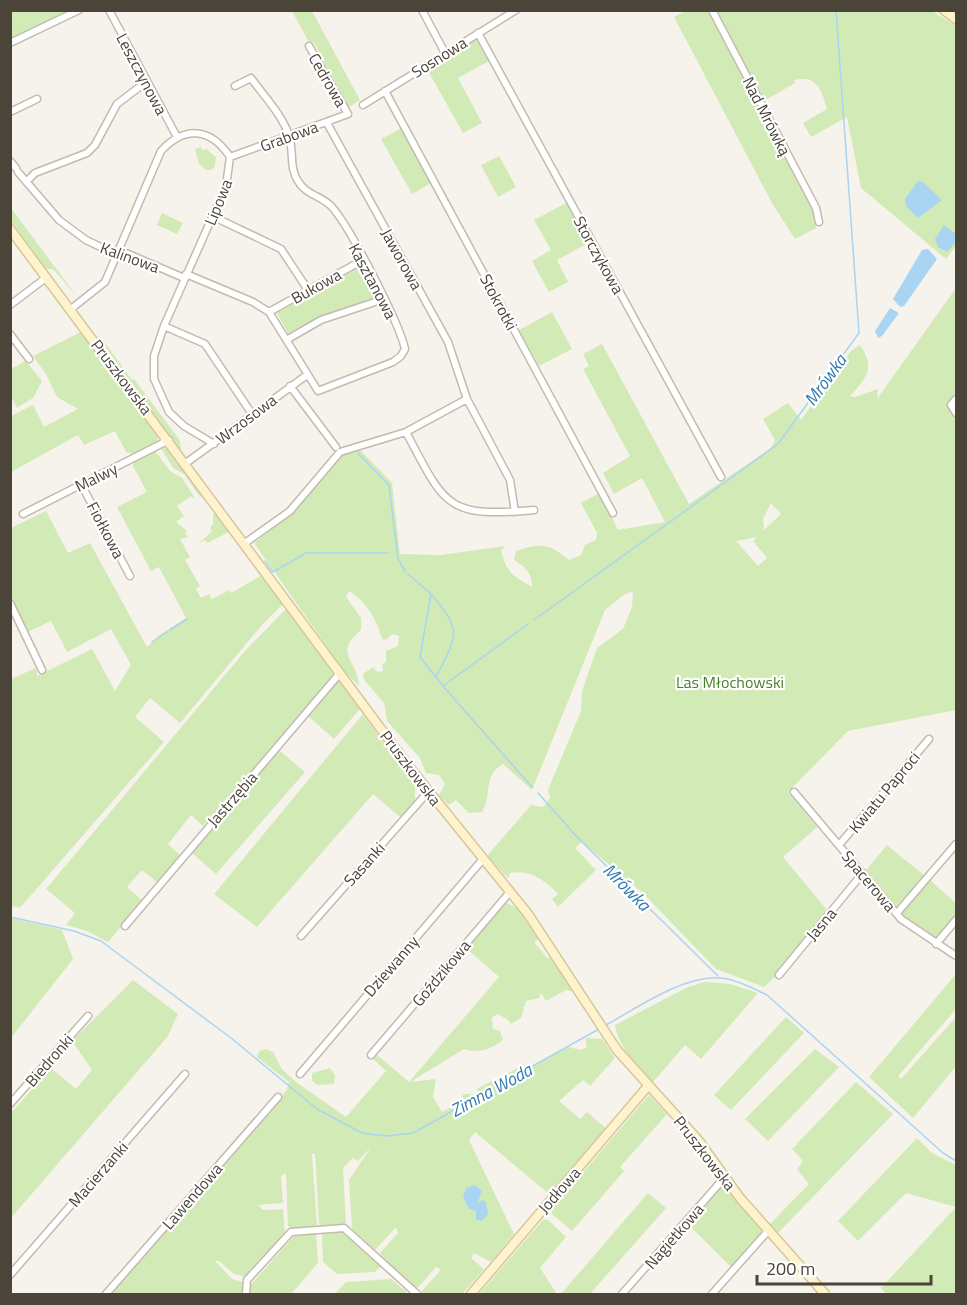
<svg xmlns="http://www.w3.org/2000/svg" width="967" height="1305" viewBox="0 0 967 1305" font-family="'Titillium Web',sans-serif">
	<style>
		.green { fill: #d2eab5; fill-rule: evenodd }
		.water { fill: #a9d4f2 }
		.lines { fill: none; stroke-linecap: round; stroke-linejoin: round }
		.stream { stroke: #a9d4f2; stroke-width: 1.5 }
		.street-casing { stroke: #c2bbae; stroke-width: 9 }
		.secondary-casing { stroke: #d6c79b; stroke-width: 11 }
		.street { stroke: #fff; stroke-width: 6 }
		.secondary { stroke: #fff3cd; stroke-width: 8 }
		.labels { text-anchor: middle; dominant-baseline: central; stroke-width: 4.5; stroke-linejoin: round; paint-order: stroke }
		.street-label { font-size: 16px; fill: #4b4439; stroke: #fff }
		.park-label { font-size: 16px; fill: #4a7f2a; stroke: #fff }
		.water-label { font-size: 18px; font-style: italic; fill: #2e7ab2; stroke: #fff }
	</style>
	<rect width="100%" height="100%" fill="#f6f3ec"/>
	<path class="green" d="M11 11H70L11 40Z
		M292 11H312L360 100 349 107 314 43 310 44Z
		M686 11H710L814 209 816 228 795 239 772 203 674 17Z
		M714 11H932L956 26V246L946 259 861 188 847 117 811 137 803 123 827 109C821 89 817 75 794 80L795 83 762 102Z
		M476 40 489 61 458 78 482 123 463 133 427 69 469 41Z
		M402 128 431 183 412 194 381 139Z
		M201 147 203 151 206 149 216 157 215 166 211 170H206L199 164 195 149Z
		M499 156 516 187 498 197 481 165Z
		M566 203 588 243 557 260 568 282 549 292 532 261 551 250 534 220Z
		M11 208 78 298 53 269H46L11 221Z
		M162 213 183 223 177 234 157 225Z
		M360 267 379 297 321 316 288 333 277 313Z
		M956 288V710L848 731 788 792 817 827 783 857 827 910 778 974 764 987 716 969 643 893 582 842 575 848 596 870 558 907 552 899 558 894C545 880 530 869 510 873L508 878 487 856 531 805 543 807 550 798 548 790 581 711 582 691 597 648 623 629 632 607 633 591 625 594 605 610 532 790 503 764C482 776 493 794 482 812L469 813 456 800 449 805 439 795 445 784 439 775 426 773 420 758 387 721 384 703 364 680 363 674 373 667 377 672 383 671 382 664 386 662V651L398 646 399 636 392 634 386 640 382 639C378 621 365 600 349 591L346 597 361 618V630C332 655 358 658 359 686L345 672 254 543 294 512 344 454 360 450 392 483 400 554 441 555 505 546 501 551C508 575 513 575 532 587 532 573 526 567 514 560L516 551C541 543 548 543 569 560L581 555 585 545 596 540 597 533 581 503 600 493 618 530 665 522 642 478 614 494 603 473 630 456 583 369 589 366 583 354 602 344 689 504 771 448 775 440 763 419 788 403 801 420 851 351 860 345C875 368 868 376 850 396L855 397 878 389 877 399ZM771 503 781 514 764 530 763 519ZM757 537 753 541 767 558 758 566 736 541Z
		M552 312 572 349 539 366 519 330Z
		M81 332 158 435 157 442 132 454 126 452 115 431 84 445 78 435 11 472V416L33 405 44 427 78 409 57 397 46 374 33 356Z
		M103 340 132 380 134 379 179 439 182 453 101 341Z
		M26 361 42 381 33 398 17 408 11 396V369Z
		M161 448 169 449 202 495 200 497 184 474 173 468Z
		M155 451 170 471 182 478 196 500 191 496 177 506 184 516 176 522 187 531 185 533 188 537 180 539 190 557 185 560 200 586 196 589 201 598 209 594 212 599 229 590 231 593 262 575 284 603 261 626 180 723 150 698 135 717 164 742 20 908 10 905 11 679 36 668 37 676 92 649 115 691 131 665 111 629 67 652 51 621 28 632 11 596V528L46 511 68 553 90 543 147 647 161 634 186 618 159 567 151 571 117 507 147 492 133 466 134 462Z
		M216 513 229 532 207 543 205 540 198 544 212 531 210 528 213 524V515Z
		M287 608 335 676 203 826 191 815 168 844 180 855 158 883 142 870 127 887 143 901 108 942 87 931 66 925 75 913 46 889 245 651Z
		M339 680 360 709 334 739 308 716Z
		M363 714 415 786V800L400 817 373 794 257 927 214 894Z
		M279 750 305 772 216 874 192 853Z
		M887 845 925 876 896 906 866 870Z
		M930 880 956 903V917L936 940 901 914Z
		M507 903 518 909 539 939 534 942 547 958 552 957 572 991 566 990 546 1001 541 993 539 998 526 1001 521 1018 511 1024 507 1019 497 1014 492 1018 493 1029 500 1031 503 1040C491 1049 479 1054 464 1049L410 1082 436 1079 433 1097 442 1112 456 1105 464 1094H476L478 1088 518 1068 522 1071 569 1047 580 1050 587 1047 585 1038 602 1039 615 1058 590 1086 583 1080 559 1101 580 1119 587 1112 607 1129 549 1194 475 1132 469 1140 514 1234 491 1262 474 1253 471 1258 484 1269 462 1294 420 1293 440 1271 439 1268 436 1267 416 1290 396 1273 380 1253 398 1233 396 1227 375 1250 352 1229 349 1180 371 1147 358 1161 353 1158 343 1168 346 1224 321 1226 319 1223 315 1154H312L317 1226 291 1228 288 1226 286 1173 281 1176 283 1203 258 1205 263 1210 283 1209 285 1234 249 1270 251 1272 247 1277 234 1274 219 1261H215L232 1279 243 1282V1294H109L287 1090 289 1082 257 1057 259 1051 266 1049 273 1052 282 1069 296 1082 346 1117 386 1071 372 1058 376 1054 409 1082 499 977 466 948Z
		M11 918 62 930 73 959 11 1038Z
		M956 974V1009L898 1076 901 1079 956 1017V1066L913 1118 869 1077Z
		M133 980 178 1014 168 1036 11 1218V1113L51 1068 76 1089 92 1070 72 1041Z
		M705 982 730 984 758 993 701 1059 685 1045 653 1082C637 1066 619 1048 615 1025L688 987Z
		M786 1017 804 1033 731 1110 714 1095Z
		M815 1049 839 1067 768 1141 745 1119Z
		M330 1068 335 1075 334 1084 318 1085 312 1081V1073Z
		M856 1082 893 1114 778 1233 769 1225 809 1184 797 1169 803 1161 792 1149Z
		M649 1095 667 1114 620 1167 624 1171 572 1231 552 1214V1209Z
		M917 1138 932 1153 956 1165V1294H886L881 1288 956 1207 906 1193 858 1241 838 1221Z
		M724 1184 725 1192 728 1190 763 1232 731 1267 688 1224Z
		M648 1193 666 1208 590 1294H561Z
		M543 1220H548L566 1237 540 1268 557 1294H479Z
		M344 1232 381 1266 375 1272 337 1274 323 1262 322 1234Z
		M316 1234 318 1263 291 1294H249V1287L294 1236Z
		M391 1279 409 1294H335L346 1282Z"/>
	<path class="water" d="M918 181 923 182 942 200 918 218 906 206 905 199Z
		M944 225 956 234V242L947 252 938 247 935 239Z
		M928 249 937 259 904 306 900 307 893 299 922 250Z
		M890 308 899 313 882 336 878 338 875 331Z
		M474 1185 482 1190 477 1204 482 1200 486 1202 488 1214 482 1221 476 1219V1211L469 1209 463 1197 466 1188Z"/>
	<g class="lines">
		<path class="stream" d="M358 453 389 485 398 559 405 571
			M265 561 273 572 306 553H388
			M408 574 431 594 420 657 443 686
			M432 595C464 633 456 636 436 677
			M534 620 778 444 859 333 836 10
			M528 624 443 686 532 787
			M170 630 187 619
			M152 642 167 632
			M538 793 578 838 718 976
			M10 917 74 931 101 941 231 1038 317 1109 362 1133 386 1136 413 1133 599 1029
			M606 1025C637 1008 684 975 720 978 736 979 752 988 767 995L943 1153 956 1161"/>
		<g class="street-casing">
			<path id="street" d="M109 10 177 137
				M422 10 445 53
				M712 10 816 208 819 222
				M478 33 721 477
				M10 43 79 10
				M385 91 613 513
				M363 105 516 10
				M10 112 37 99
				M327 123 448 342 467 399 510 480 515 512
				M230 157 348 114 309 46
				M10 161 16 168
				M18 172 59 220 86 240 111 252 126 253 184 278
				M27 181 35 173 87 153 95 145 117 104 146 82
				M212 216 281 249 308 290
				M186 274 253 302 269 312 318 391 393 362 401 356 405 349C399 322 349 225 331 206 321 196 305 194 298 181 289 168 294 151 289 136 283 116 264 96 251 78L235 86
				M10 305 47 277
				M71 309 105 282 161 151C185 125 211 128 230 157L226 186 164 326 154 356V379L169 412 184 426 214 444
				M269 312 363 260
				M164 326 205 344 252 414
				M10 334 29 359
				M288 339 321 320 384 299
				M290 386 336 447
				M956 399 951 405 956 413
				M406 432C445 506 446 518 534 510
				M186 463 307 375
				M81 484 130 576
				M23 514 169 440
				M245 543 290 511 340 452 406 432 467 399
				M10 603 42 670
				M794 792 901 919 956 956
				M839 845 929 739
				M897 913 956 844
				M125 926 340 673
				M301 936 428 792
				M936 944 956 920
				M779 975 862 874
				M371 1055 510 892
				M300 1074 483 859
				M10 1104 88 1016
				M10 1275 185 1074
				M106 1294 278 1097
				M246 1294 247 1280 291 1232 344 1228 417 1294
				M622 1294 725 1177
				M712 1294 768 1231"/>
		</g>
		<g class="secondary-casing">
			<path id="secondary" d="M944 10 956 19
				M10 229 410 768 528 914 617 1050 699 1141 740 1198 825 1294
				M471 1294 648 1086"/>
		</g>
		<use href="#street" class="street"/>
		<use href="#secondary" class="secondary"/>
	</g>
	<g class="labels">
		<g class="street-label">
			<text transform="translate(439 57) rotate(-32)">Sosnowa</text>
			<text transform="translate(142 74) rotate(62)">Leszczynowa</text>
			<text transform="translate(328 80) rotate(60)">Cedrowa</text>
			<text transform="translate(767 116) rotate(63)">Nad Mrówką</text>
			<text transform="translate(289 136) rotate(-20)">Grabowa</text>
			<text transform="translate(218 202) rotate(-68)">Lipowa</text>
			<text transform="translate(599 255) rotate(61)">Storczykowa</text>
			<text transform="translate(130 257) rotate(20)">Kalinowa</text>
			<text transform="translate(402 259) rotate(61)">Jaworowa</text>
			<text transform="translate(373 281) rotate(62)">Kasztanowa</text>
			<text transform="translate(316 286) rotate(-29)">Bukowa</text>
			<text transform="translate(499 302) rotate(62)">Stokrotki</text>
			<text transform="translate(122 377) rotate(53)">Pruszkowska</text>
			<text transform="translate(246 419) rotate(-37)">Wrzosowa</text>
			<text transform="translate(96 477) rotate(-26)">Malwy</text>
			<text transform="translate(106 530) rotate(62)">Fiołkowa</text>
			<text transform="translate(411 768) rotate(53)">Pruszkowska</text>
			<text transform="translate(884 792) rotate(-50)">Kwiatu Paproci</text>
			<text transform="translate(232 799) rotate(-49)">Jastrzębia</text>
			<text transform="translate(364 864) rotate(-48)">Sasanki</text>
			<text transform="translate(869 881) rotate(50)">Spacerowa</text>
			<text transform="translate(821 924) rotate(-50)">Jasna</text>
			<text transform="translate(391 966) rotate(-49)">Dziewanny</text>
			<text transform="translate(441 973) rotate(-50)">Goździkowa</text>
			<text transform="translate(49 1060) rotate(-49)">Biedronki</text>
			<text transform="translate(705 1153) rotate(52)">Pruszkowska</text>
			<text transform="translate(98 1174) rotate(-49)">Macierzanki</text>
			<text transform="translate(559 1190) rotate(-49)">Jodłowa</text>
			<text transform="translate(192 1196) rotate(-49)">Lawendowa</text>
			<text transform="translate(674 1236) rotate(-49)">Nagietkowa</text>
		</g>
		<g class="park-label">
			<text x="730" y="682">Las Młochowski</text>
		</g>
		<g class="water-label">
			<text transform="translate(825 380) rotate(-54)">Mrówka</text>
			<text transform="translate(627 887) rotate(45)">Mrówka</text>
			<text transform="translate(491 1090) rotate(-29)">Zimna Woda</text>
		</g>
	</g>
	<rect width="967" height="1305" fill="none" stroke="#4b4439" stroke-width="24"/>
	<path d="M757 1275v9h174v-9" fill="none" stroke="#4b4439" stroke-width="3"/>
	<text x="766" y="1275" font-size="18" fill="#4b4439" stroke="#ffffff" stroke-width="4.5" paint-order="stroke">200 m</text>
</svg>
